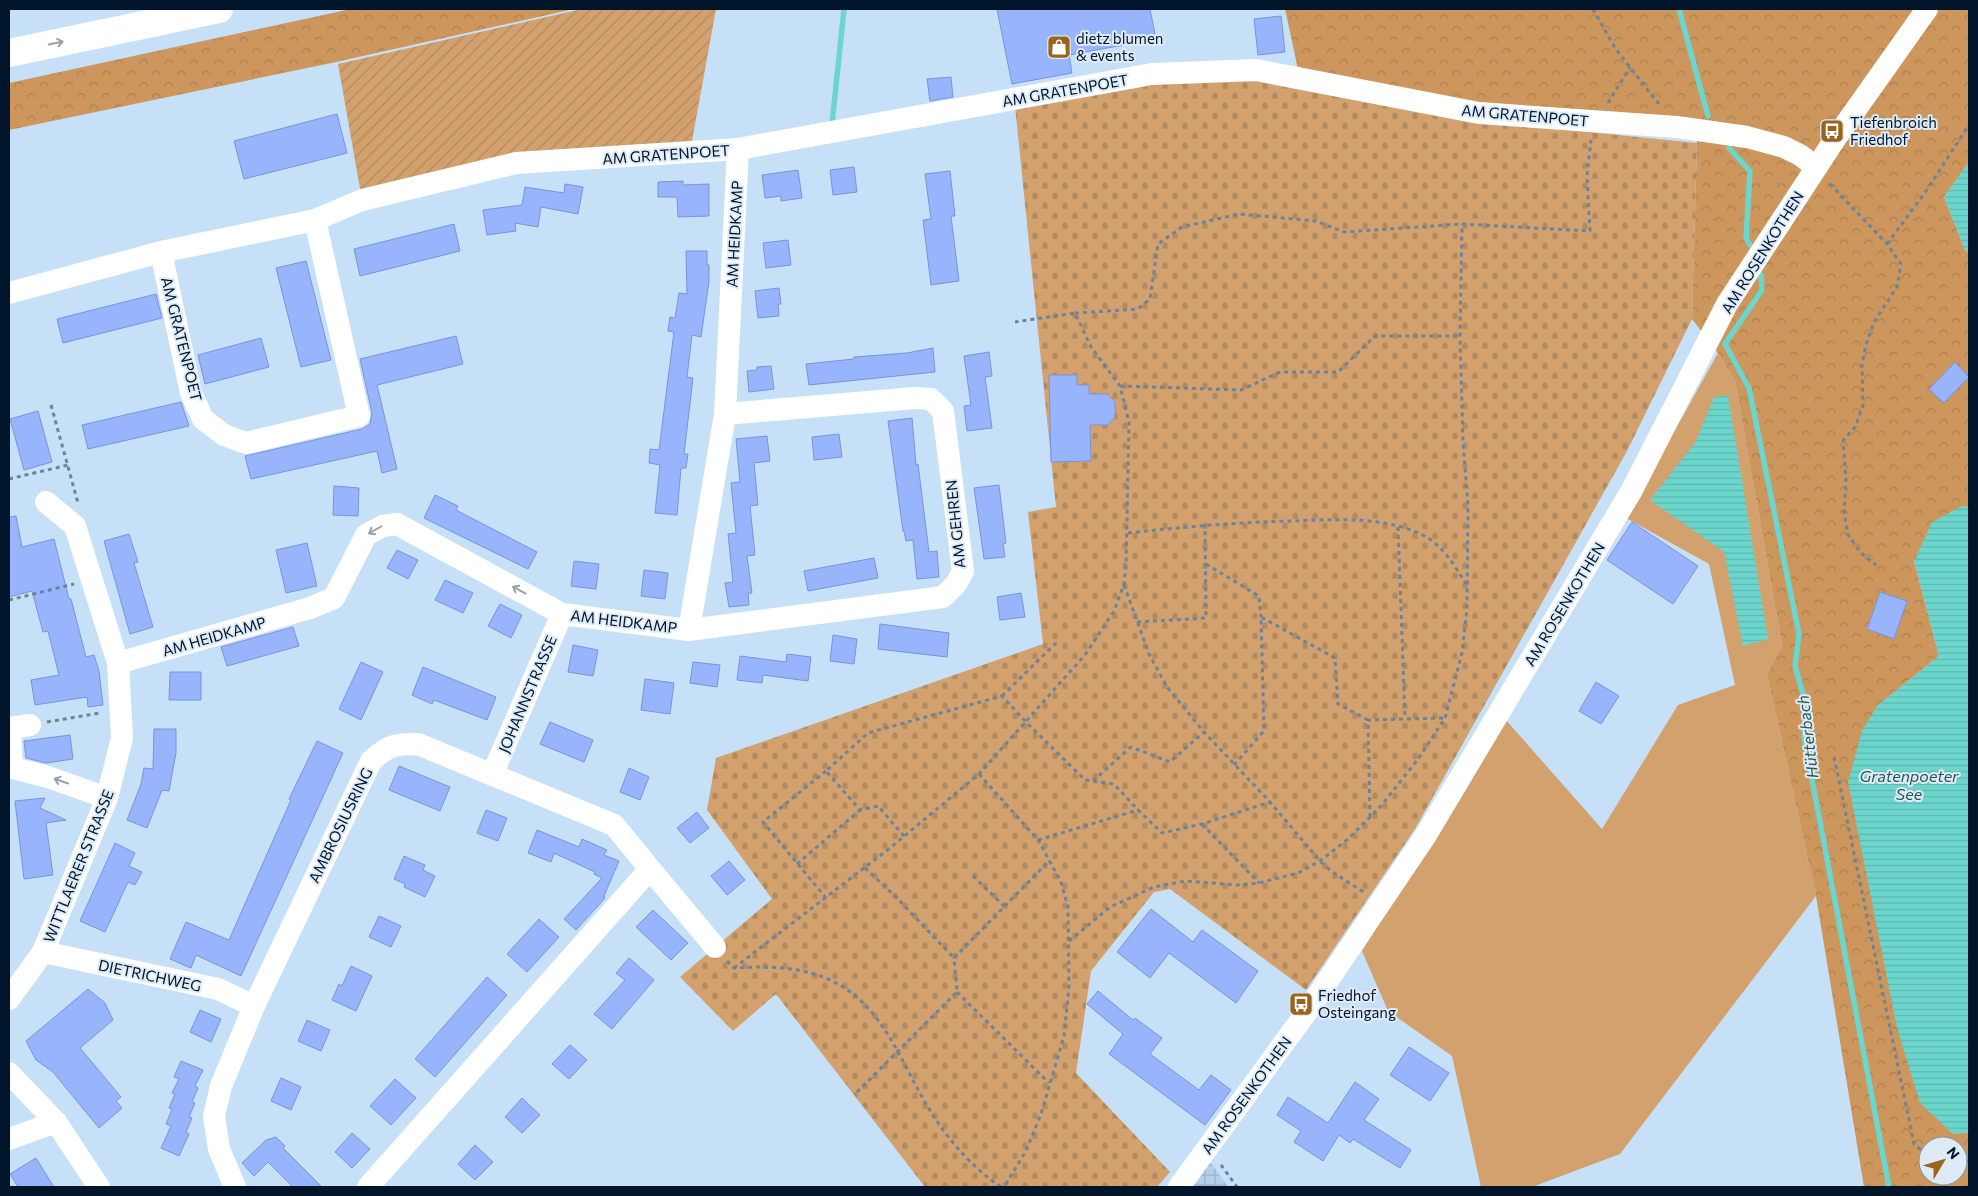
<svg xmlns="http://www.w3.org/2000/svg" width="1978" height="1196" viewBox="0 0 1978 1196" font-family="Commissioner,sans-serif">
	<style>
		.industrial { fill: url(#industrial-grid) }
		.grass { fill: #d2a16d }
		.forest { fill: url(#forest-crowns); fill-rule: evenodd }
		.cemetery { fill: url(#cemetery-stones) }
		.garden { fill: url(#garden-furrows) }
		.water { fill: url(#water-rules) }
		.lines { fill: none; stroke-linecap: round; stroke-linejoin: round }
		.stream { stroke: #6cd6cc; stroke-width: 5.5 }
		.building { fill: #98b4fc; stroke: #7893d9 }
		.path { stroke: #6c839a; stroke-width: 3; stroke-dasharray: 4 4; stroke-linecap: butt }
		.minor { stroke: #fff; stroke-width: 22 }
		.highway { stroke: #fff; stroke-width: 28 }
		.oneway { stroke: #99a1aa }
		.labels { text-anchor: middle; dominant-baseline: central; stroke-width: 4; stroke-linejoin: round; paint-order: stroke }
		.poi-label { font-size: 15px; fill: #00142a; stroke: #deebf7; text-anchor: start }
		.street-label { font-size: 15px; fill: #00142a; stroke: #deebf7 }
		.water-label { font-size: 16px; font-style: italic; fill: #295753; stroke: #deebf7 }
	</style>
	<defs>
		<pattern id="industrial-grid" width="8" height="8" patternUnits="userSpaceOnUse" patternTransform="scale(1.25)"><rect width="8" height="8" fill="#b4cfea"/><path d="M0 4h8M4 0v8" fill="none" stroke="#99b1c9"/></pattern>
		<pattern id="forest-crowns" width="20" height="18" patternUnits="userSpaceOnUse" patternTransform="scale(1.25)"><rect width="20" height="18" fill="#cc965c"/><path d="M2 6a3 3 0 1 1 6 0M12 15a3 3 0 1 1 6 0" fill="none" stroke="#ad8050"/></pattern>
		<pattern id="cemetery-stones" width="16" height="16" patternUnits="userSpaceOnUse" patternTransform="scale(1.25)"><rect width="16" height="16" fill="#d2a16d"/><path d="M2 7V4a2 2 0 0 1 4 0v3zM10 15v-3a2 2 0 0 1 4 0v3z" fill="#b28a5f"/></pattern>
		<pattern id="garden-furrows" width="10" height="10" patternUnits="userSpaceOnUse" patternTransform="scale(1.25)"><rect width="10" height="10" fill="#d2a16d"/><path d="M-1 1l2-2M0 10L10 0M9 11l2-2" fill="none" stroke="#b28a5f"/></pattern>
		<pattern id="water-rules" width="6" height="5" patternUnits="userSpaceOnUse" patternTransform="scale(1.25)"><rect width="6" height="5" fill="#6cd6cc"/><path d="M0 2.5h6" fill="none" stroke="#5cb7af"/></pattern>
	</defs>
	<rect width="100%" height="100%" fill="#c6e0f8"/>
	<path class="industrial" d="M1210 1162 1228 1187H1192Z"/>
	<path class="grass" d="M1718 353 1735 381 1782 645 1767 674 1816 896 1620 1154 1532 1187H1481L1452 1056 1388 1011 1362 951 1505 719 1602 829 1678 705 1735 685 1709 564 1626 518Z"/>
	<path class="forest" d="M351 9H574L336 62 9 130V83Z
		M1285 9H1969V162L1944 197 1965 250 1969 253V508L1962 506 1914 561 1939 656 1877 706 1953 1134 1969 1132V1187H1864L1816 896 1767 674 1782 645 1735 381 1718 353 1692 319 1697 143 1695 119 1481 107 1299 74ZM1928 1146H1958V1176H1928Z"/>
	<path class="cemetery" d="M1255 77 1478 121 1697 143 1692 319 1627 451 1415 829 1306 990 1170 889 1154 892 1091 971 1076 1073 1170 1172 1157 1187H925L776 994 733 1031 680 977 772 899 707 810 716 758 1043 644 1028 512 1056 507 1015 106 1154 83Z"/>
	<path class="garden" d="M582 9H716L690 152 516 163 362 200 338 64Z"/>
	<path class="water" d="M1969 162V253L1965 250 1944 197Z
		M1728 395 1768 639 1743 646 1724 552 1650 500 1695 443 1714 397Z
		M1962 506 1969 508V1132L1953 1134 1920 1103 1897 1028 1848 782 1862 731 1877 706 1939 656 1914 561 1932 522Z"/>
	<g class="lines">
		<path class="stream" d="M1679 9 1708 116
			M832 124 844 9
			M1729 148 1750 171 1746 238 1750 245
			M1761 275 1762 290 1725 344 1749 388 1799 634 1795 666 1807 708 1804 737 1889 1187"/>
	</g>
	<path class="building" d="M997 9H1150L1156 39 1069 55 1072 73 1012 84Z
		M1281 16 1285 52 1258 55 1254 19Z
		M951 77 953 97 930 101 927 79Z
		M337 114 347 153 244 179 234 141Z
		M854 167 857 192 833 195 830 170Z
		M798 170 802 198 781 201V196L765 198 762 175Z
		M950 171 955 216H951L959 281 931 285 923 220 931 219 925 174Z
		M683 181V185L709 184V216L678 217 677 197H658V182Z
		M565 184 583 187 578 214 541 207 538 227 515 223 516 231 487 235 483 210 522 205 525 187 564 193Z
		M454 224 460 251 360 276 354 249Z
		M788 240 791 265 766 268 763 243Z
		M686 251H707V265H709V281L701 337 692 335 687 377 693 378 684 454H688L686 468H681L677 515 655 513 660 465 649 463 650 449 659 450 674 332 668 331 670 317 675 318 679 293 687 294Z
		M306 261 331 360 301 367 276 268Z
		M779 288 781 304H778L779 316 758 318 755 291Z
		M156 294 162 318 63 343 57 319Z
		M456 336 463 364 377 385 397 469 382 473 377 451 251 479 245 456 362 429 370 424 372 413 360 359Z
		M261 338 269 367 205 384 198 355Z
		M933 348 935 372 809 385 806 364 854 359V357L907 353Z
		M989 352 992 376 985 377 992 428 967 431 964 406 971 405 964 356Z
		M1955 362 1969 377 1944 403 1929 389Z
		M771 366 774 389 749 392 747 371 757 370V367Z
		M1049 375H1077V385H1089V394H1107L1115 402V417L1108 425H1090L1091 461 1051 462Z
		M181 402 189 426 88 449 82 425Z
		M38 411 52 462 24 470 10 419Z
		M912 418 916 465 918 464 929 552 937 551 939 577 917 579 913 540 906 541 904 531H903L888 421Z
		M839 434 842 457 814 460 812 437Z
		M767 436 770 461 754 463 758 505 750 506 755 555 747 556 752 593H748L749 605 729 607 725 583 733 582 728 534 736 533 731 483 740 482 736 439Z
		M999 485 1006 543 1003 544 1005 557 984 559 974 488Z
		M334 486 359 488 358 516 333 515Z
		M435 495 458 506 456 510 537 552 528 569 424 518Z
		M16 516 22 547 54 539 69 599H71L86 657 94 655 99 671 103 705 88 707 87 697 35 705 31 680 59 675 48 631 43 632 32 591 9 597V517Z
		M1632 522 1698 566 1673 604 1607 560Z
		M129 534 138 562 134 563 153 627 130 634 104 541Z
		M307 543 317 586 286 593 276 550Z
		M397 550 418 560 408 579 387 568Z
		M874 558 878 578 808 591 804 571Z
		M574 561 599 564 596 589 571 586Z
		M644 570 668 573 665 599 641 596Z
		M445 580 473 593 463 613 435 600Z
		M1880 592 1907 601 1894 639 1867 629Z
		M1021 593 1025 617 1000 620 997 597Z
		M500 604 522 615 511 638 488 626Z
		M880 624 949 633 947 657 878 649Z
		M293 627 299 646 227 666 221 647Z
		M833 635 857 639 854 664 830 661Z
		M573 645 598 650 593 676 568 672Z
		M787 654 811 657 808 681 763 675 762 683 737 680 740 656 786 662Z
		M361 662 383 672 361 720 339 709Z
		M693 662 720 665 717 687 690 683Z
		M423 667 496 697 487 720 434 700 432 704 412 695Z
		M170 672H201V700H169Z
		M645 679 674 683 670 714 641 710Z
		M1596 682 1619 696 1601 724 1579 711Z
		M550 722 593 740 584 762 540 744Z
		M154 729H176V753L169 791 162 790 147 828 127 820 141 784 144 768 153 769Z
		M70 735 73 759 46 763 26 758 24 741Z
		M317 741 343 753 241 976 196 955 191 968 170 959 186 922 229 940 291 800 289 799Z
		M399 766 450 787 440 811 389 790Z
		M629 768 649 777 640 800 620 792Z
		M45 798 40 808 66 820 46 823 53 875 24 879 15 801Z
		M486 810 507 818 498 841 477 833Z
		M697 812 709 828 690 843 677 828Z
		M537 830 579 847 582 839 607 850 604 855 619 861 604 896 605 898 576 930 564 919 602 878 594 874 595 872 554 853 551 862 528 853Z
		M115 843 135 853 129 866 142 872 135 885 128 882 105 932 80 921Z
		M404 856 425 865 423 870 435 876 425 897 404 887 405 884 394 879Z
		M729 861 745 880 727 895 711 876Z
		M1151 909 1193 942 1202 930 1258 971 1236 1003 1169 953 1150 978 1117 952Z
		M653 910 688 943 671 960 636 927Z
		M379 916 401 926 391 947 369 937Z
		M539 919 559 937 527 972 507 954Z
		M629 958 654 980 612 1029 594 1014 625 980 616 973Z
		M351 966 372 976 356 1011 332 1000 339 984 342 986Z
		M487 977 507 995 435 1077 415 1059Z
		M88 989 105 1003 113 1020 80 1048 121 1097 116 1101 122 1108 99 1128 53 1072 36 1060 26 1041Z
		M1098 991 1133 1020 1135 1018 1162 1038 1150 1054 1199 1090 1211 1075 1231 1090 1205 1125 1109 1054 1123 1034 1087 1004Z
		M200 1010 221 1019 211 1042 190 1032Z
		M307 1020 330 1030 321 1051 298 1041Z
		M570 1045 587 1060 569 1079 552 1064Z
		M1409 1047 1449 1073 1430 1101 1390 1075Z
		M181 1061 203 1070 195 1086 198 1088 192 1102 195 1103 189 1117 192 1118 186 1132 189 1134 179 1156 161 1148 171 1126 166 1124 172 1109 169 1108 175 1094 172 1093 179 1079 174 1077Z
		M281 1078 301 1087 291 1110 271 1101Z
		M395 1079 416 1098 391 1125 370 1106Z
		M1355 1082 1379 1099 1364 1120 1411 1150 1400 1168 1353 1139 1350 1143 1339 1135 1323 1161 1294 1142 1301 1131 1277 1115 1288 1097 1328 1123Z
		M522 1098 540 1115 522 1133 505 1117Z
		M352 1133 370 1149 352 1168 335 1152Z
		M276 1137 285 1146 283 1148 322 1187H293L268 1162 254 1176 242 1163 266 1140Z
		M475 1145 493 1162 475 1180 458 1164Z
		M36 1158 44 1171 54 1187H18L10 1174Z"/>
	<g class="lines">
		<path class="path" d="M1593 9 1615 48 1661 107
			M1608 103 1630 67
			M1830 184 1887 244 1901 264 1897 287 1874 322 1866 345 1862 364 1863 406 1855 427 1843 441 1846 480 1844 512 1848 535 1861 553 1876 565
			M1887 244 1924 194 1969 125
			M1075 313 1138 309 1150 299 1158 244 1182 227 1239 214 1316 221 1344 232 1462 224 1590 231 1587 176 1591 140
			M1120 386 1241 390 1280 372H1338L1375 336H1460
			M51 405 78 503
			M9 479 68 465
			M1398 527 1405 718
			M1128 533C1183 527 1238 522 1294 521 1334 519 1392 516 1428 538 1445 549 1456 568 1466 584
			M1206 564 1259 596 1261 617
			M1124 585 1149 654 1167 687 1204 732 1270 802 1320 861 1331 871 1365 893
			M9 600 74 584
			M1137 622 1206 618 1205 525
			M1002 696 1059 640
			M47 722 100 713
			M1834 757 1914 1144 1922 1151 1928 1152
			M1234 765 1264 731 1261 617 1335 658 1338 704 1368 720
			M826 771 763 822 826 898
			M979 774 1038 840 1061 882 1068 907 1069 987 1064 1036 1041 1114 1026 1151 1004 1187
			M1093 781 1131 747 1170 762 1204 732
			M1370 817 1368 720 1445 718
			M1202 824 1259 883
			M904 836 878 806 860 810 826 771 868 733 1002 696 1026 722 1085 780 1114 784 1138 810
			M1038 840 1138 810 1162 833 1202 824 1270 802
			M797 864 860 810
			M865 868 895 896 954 958
			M973 876 1004 906
			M1069 941 1110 907 1154 887 1186 881 1237 885 1259 883 1298 873 1320 861 1348 839 1381 806 1418 759 1445 718 1462 653 1467 608 1468 505 1463 442 1460 336 1462 224
			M727 961 734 968C766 966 797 966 828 979 884 1003 901 1065 931 1112 949 1141 973 1168 1001 1187
			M734 968 890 848 979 774 1085 655 1114 611 1124 584 1126 565 1129 422 1120 386 1091 347 1075 313 1015 322
			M957 992 1049 1083
			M857 1092 957 992 954 958 1049 861
			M1958 1158 1969 1161
			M1221 1165 1237 1187"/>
		<path class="minor" d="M161 252 191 393 203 419 224 435 246 443 359 416 315 220
			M9 293 161 252 315 220 362 200 516 163 738 149 1152 74 1256 70 1479 113 1677 127 1747 137 1784 147 1800 155 1816 167
			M689 630 943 597 956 584 963 571 943 411 931 399 915 398 725 414
			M118 663 310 608 334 598 366 535 383 526 397 524 562 614 689 630 725 414 738 149
			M9 767 48 777 107 798
			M12 768 10 728 30 725
			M492 775 562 614
			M650 869 715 947
			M43 952 218 989 254 1006
			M9 999 43 952 107 798 122 738 118 663 75 526 46 502
			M9 1073 56 1122 99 1187
			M9 1139 56 1122
			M235 1187 219 1149 214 1116 221 1086 254 1006 371 761C389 745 394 744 418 744L614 825 650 869 368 1187
			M1179 1187 1308 1010 1426 835 1632 490 1727 304 1835 139 1927 9"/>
		<path class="highway" d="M9 53 219 9"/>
	</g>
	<defs><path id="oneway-shaft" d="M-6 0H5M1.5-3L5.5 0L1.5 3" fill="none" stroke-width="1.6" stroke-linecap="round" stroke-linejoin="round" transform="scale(1.25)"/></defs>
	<g class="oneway">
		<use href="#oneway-shaft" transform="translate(56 43) rotate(-12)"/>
		<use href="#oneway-shaft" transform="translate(375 530) rotate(150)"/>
		<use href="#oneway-shaft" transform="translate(519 590) rotate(-151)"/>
		<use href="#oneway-shaft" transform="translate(61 781) rotate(-161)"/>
	</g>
	<defs>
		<g id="shop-square" transform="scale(1.25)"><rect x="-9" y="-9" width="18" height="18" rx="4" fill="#9a631e" stroke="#deebf7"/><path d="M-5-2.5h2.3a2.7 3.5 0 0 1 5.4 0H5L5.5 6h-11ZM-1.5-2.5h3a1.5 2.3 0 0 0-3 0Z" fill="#fff"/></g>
		<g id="bus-square" transform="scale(1.25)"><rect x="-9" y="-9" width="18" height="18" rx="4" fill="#9a631e" stroke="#deebf7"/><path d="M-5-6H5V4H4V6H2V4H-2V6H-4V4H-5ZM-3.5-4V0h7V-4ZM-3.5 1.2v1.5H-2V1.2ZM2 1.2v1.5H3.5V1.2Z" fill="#fff"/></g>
	</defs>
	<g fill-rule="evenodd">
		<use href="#shop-square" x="1059" y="47"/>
		<use href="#bus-square" x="1832" y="131"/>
		<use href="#bus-square" x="1301" y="1004"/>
	</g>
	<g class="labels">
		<g class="poi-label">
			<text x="1076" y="38">dietz blumen<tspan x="1076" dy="17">&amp; events</tspan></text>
			<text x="1850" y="122">Tiefenbroich<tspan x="1850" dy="17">Friedhof</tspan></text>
			<text x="1318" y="995">Friedhof<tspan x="1318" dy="17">Osteingang</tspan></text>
		</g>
		<g class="street-label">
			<text transform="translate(1065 90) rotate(-10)">AM GRATENPOET</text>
			<text transform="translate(1525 115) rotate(5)">AM GRATENPOET</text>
			<text transform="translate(666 154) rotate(-4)">AM GRATENPOET</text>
			<text transform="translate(734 234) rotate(-87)">AM HEIDKAMP</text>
			<text transform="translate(1762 252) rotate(-58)">AM ROSENKOTHEN</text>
			<text transform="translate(182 339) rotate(76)">AM GRATENPOET</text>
			<text transform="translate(955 524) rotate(-96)">AM GEHREN</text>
			<text transform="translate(1564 604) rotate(-59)">AM ROSENKOTHEN</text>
			<text transform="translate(624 621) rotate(7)">AM HEIDKAMP</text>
			<text transform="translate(214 636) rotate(-16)">AM HEIDKAMP</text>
			<text transform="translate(527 694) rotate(-67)">JOHANNSTRASSE</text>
			<text transform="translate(340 825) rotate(-64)">AMBROSIUSRING</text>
			<text transform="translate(78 866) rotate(-68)">WITTLAERER STRASSE</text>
			<text transform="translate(150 975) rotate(12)">DIETRICHWEG</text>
			<text transform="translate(1246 1095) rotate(-54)">AM ROSENKOTHEN</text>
		</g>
		<g class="water-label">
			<text transform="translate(1807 737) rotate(-97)">Hütterbach</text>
			<text x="1909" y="775">Gratenpoeter<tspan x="1909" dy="18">See</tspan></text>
		</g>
	</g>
	<rect width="1978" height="1196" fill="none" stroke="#00142a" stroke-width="20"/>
	<g transform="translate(1943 1161) rotate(52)"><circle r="24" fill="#deebf7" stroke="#8595a5"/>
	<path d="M0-4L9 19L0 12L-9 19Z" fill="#9a631e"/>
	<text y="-8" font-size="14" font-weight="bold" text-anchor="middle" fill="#00142a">N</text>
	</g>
</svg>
